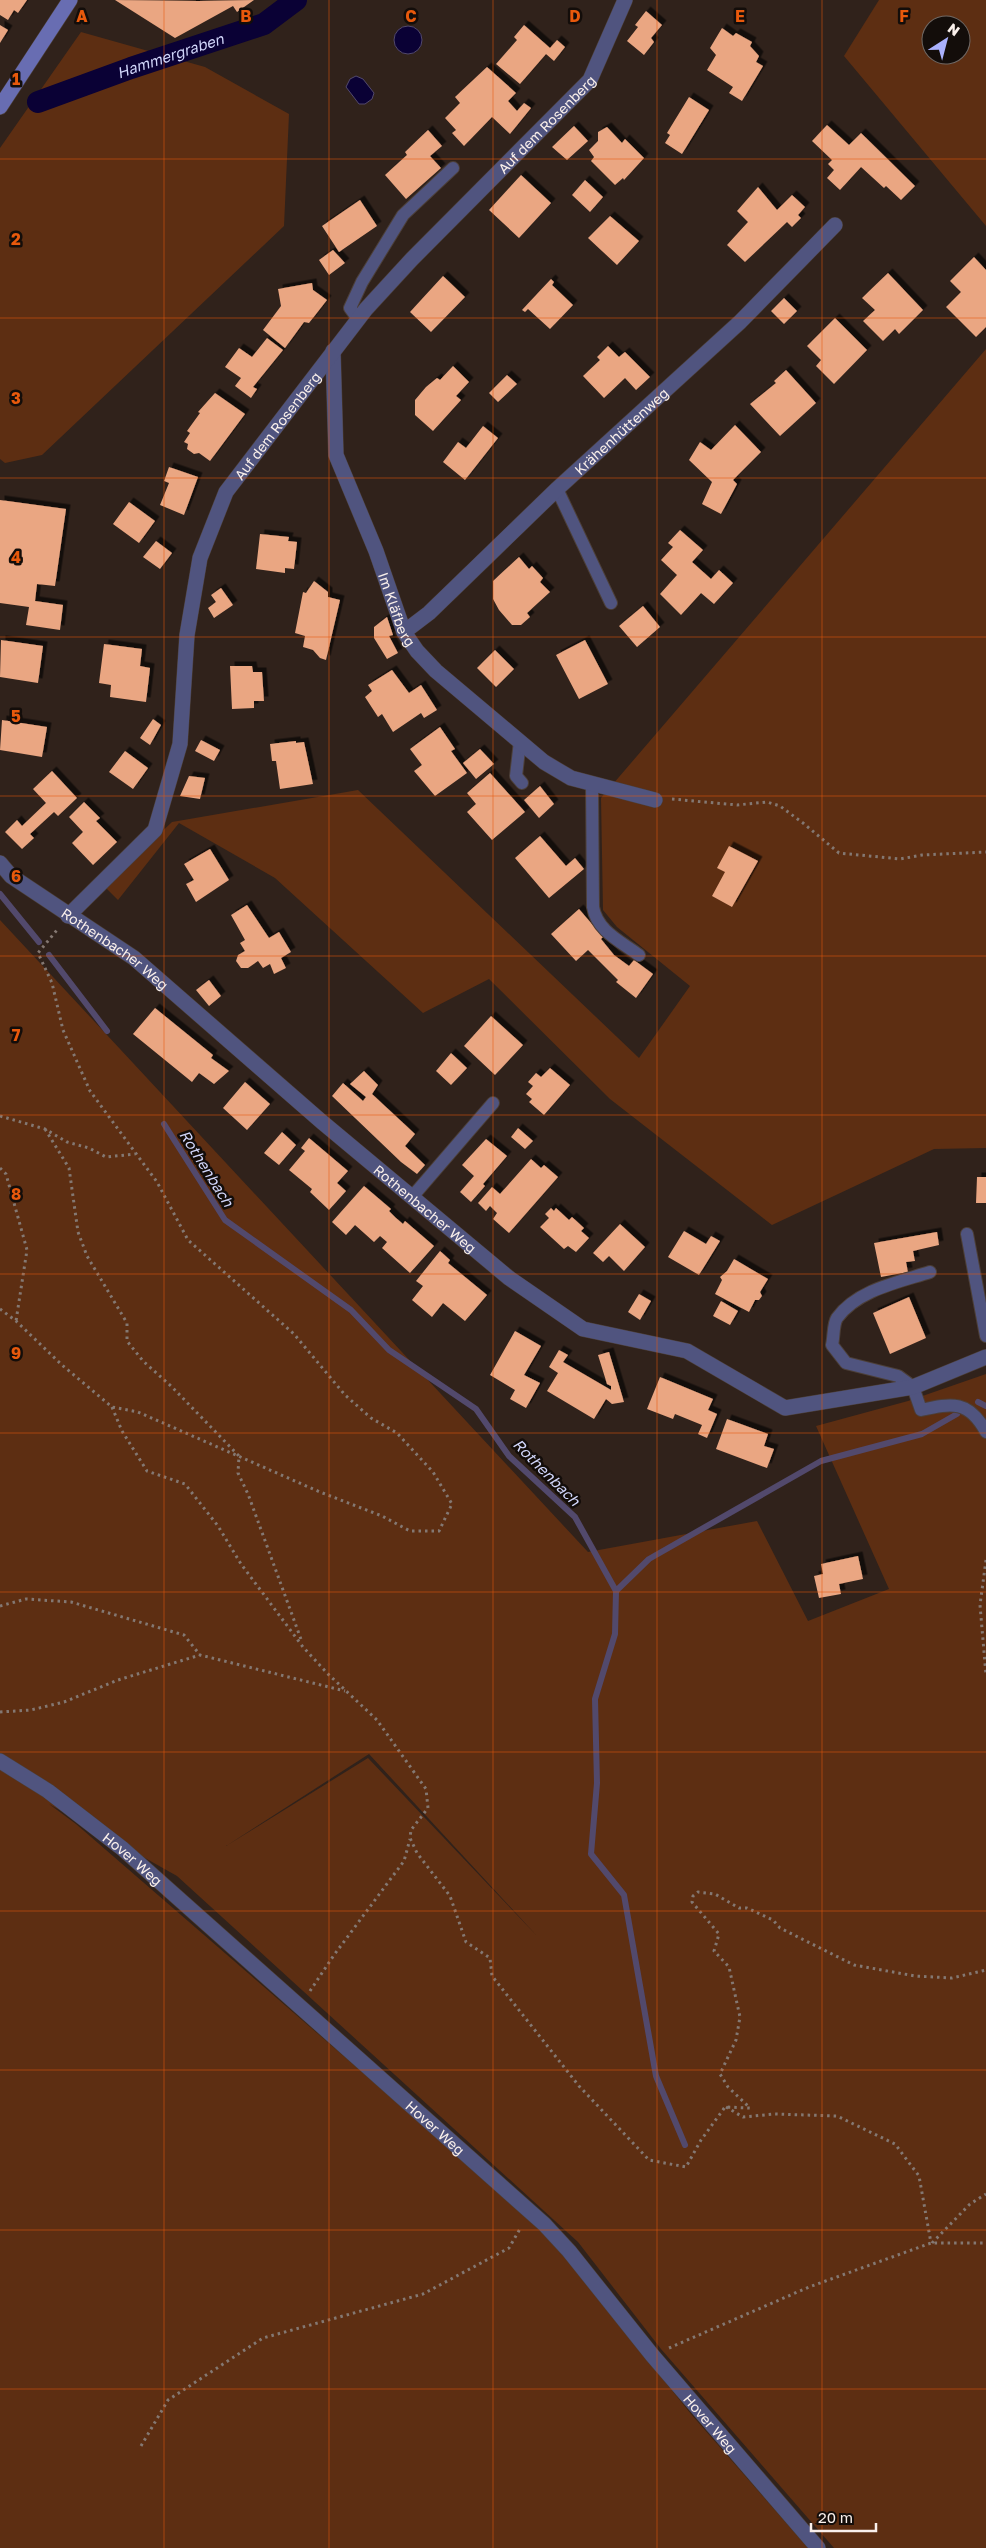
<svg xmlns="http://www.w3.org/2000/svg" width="986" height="2548" viewBox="0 0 986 2548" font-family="'Golos Text',sans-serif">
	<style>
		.green { fill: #5d2e12; fill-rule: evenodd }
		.water { fill: #0a0135; stroke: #52496c }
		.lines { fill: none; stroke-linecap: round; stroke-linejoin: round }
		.stream { stroke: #52496c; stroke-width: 6 }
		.canal { stroke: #0a0135; stroke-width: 22 }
		.building { fill: #eaa682; filter: url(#shadow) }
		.service-casing { stroke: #4c3f38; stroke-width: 14 }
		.minor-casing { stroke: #4c3f38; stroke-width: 16 }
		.secondary-casing { stroke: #4c3f38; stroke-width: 16 }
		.path { stroke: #847872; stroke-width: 3; stroke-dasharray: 2.5 4; stroke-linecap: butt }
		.service { stroke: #50547f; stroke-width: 12 }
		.minor { stroke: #50547f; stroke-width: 15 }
		.secondary { stroke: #686db2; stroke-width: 15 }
		.grid { fill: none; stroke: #e8590c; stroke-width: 1; stroke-opacity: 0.55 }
		.labels { text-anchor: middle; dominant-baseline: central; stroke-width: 5; stroke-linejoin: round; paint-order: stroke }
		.street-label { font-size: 14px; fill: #faf0eb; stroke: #130d0a }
		.water-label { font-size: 15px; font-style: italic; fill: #d1d6fa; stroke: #130d0a }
		.grid-label { font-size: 16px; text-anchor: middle; font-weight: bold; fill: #e8590c; stroke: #130d0a; stroke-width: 5; stroke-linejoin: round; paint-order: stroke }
	</style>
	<defs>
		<filter id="shadow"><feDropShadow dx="4.5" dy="-4.5" stdDeviation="0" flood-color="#0009"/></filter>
	</defs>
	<rect width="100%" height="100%" fill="#30221b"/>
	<path class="green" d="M879 0H986V226L844 56ZM931 25H961V55H931Z
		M81 32 205 67 289 114 284 226 42 455 5 463 0 459V148Z
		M986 349V1148L934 1149 772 1225 610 1099 489 979 423 1013 275 878 179 823 118 900 104 886 172 822 358 790 639 1058 690 986 617 927 603 910 601 798Z
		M0 920 588 1552 757 1521 808 1621 889 1589 816 1426 908 1401 986 1374V2548H834L661 2349 578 2242 177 1876 49 1804 76 1824 520 2209 555 2245 691 2414 808 2548H0ZM369 1754 538 1937 368 1758 226 1846Z"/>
	<path class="water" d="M394 40a14 14 0 1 1 28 0a14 14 0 1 1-28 0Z
		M356 76 363 79 374 93 372 99 365 104H359L346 87 350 79Z"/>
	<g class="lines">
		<path class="stream" d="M0 894 39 942
			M49 955 107 1031
			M164 1124 225 1220 351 1310 389 1350 476 1409 509 1456 575 1517 616 1591 649 1559 821 1461 922 1434 957 1414
			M978 1402 986 1406
			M616 1591 615 1634 595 1699 597 1783 591 1854 624 1895 656 2076 685 2145"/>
		<path class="canal" id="s1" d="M38 102 131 68 264 24 296 0"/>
	</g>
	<path class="building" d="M0 0H27L18 13 14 10 8 20 0 15Z
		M115 0 199 1 254 0 237 12 233 6 175 38Z
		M646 11 662 25 651 38 654 42 644 55 627 41 638 27 635 25Z
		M0 25 8 30 0 43Z
		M524 25 550 48 557 40 565 47 554 61 546 54 520 84 496 64 517 40 514 37Z
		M722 28 733 36 736 33 752 42 750 46 759 56 756 62 763 66 742 101 729 93 733 87 707 70 716 55 710 48Z
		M487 67 516 93 508 101 517 111 524 103 531 108 510 134 492 117 464 146 452 133 456 130 445 118 460 103 455 97Z
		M689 97 709 110 682 154 665 143 670 135 667 133Z
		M827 125 849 145 861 133 915 186 901 200 886 186 884 188 861 167 840 190 827 178 834 170 828 164 832 160 812 141Z
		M574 126 588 141 567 160 552 147Z
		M607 127 622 143 625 139 644 158 624 180 623 178 615 185 591 161 594 157 589 150 598 141V132Z
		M428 130 442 146 430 156 441 168 406 199 385 175 407 155 405 152Z
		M521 175 551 203 519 238 489 210Z
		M585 180 603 197 590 212 572 195Z
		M758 187 777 210 792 195 805 207 798 215 801 218 792 227 787 222 745 262 727 245 748 222 737 211Z
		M360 200 377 226 339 252 322 226Z
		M610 216 639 241 617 265 588 238Z
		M333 250 345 263 329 275 319 260Z
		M974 257 986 270V327L976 337 946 307 961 292 950 281Z
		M888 273 923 310 899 334 895 329 883 341 863 321 875 310 862 298Z
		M443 276 465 297 431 332 410 312Z
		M551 279 554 282 552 285 573 305 550 329 528 309 525 312 522 310Z
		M312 283 313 290 327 300 309 323 304 322 285 348 263 330 281 306 278 289Z
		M784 298 797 311 784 324 771 311Z
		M835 318 867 350 834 384 816 366 821 360 807 346Z
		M267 338 283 350 253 387 257 389 251 398 235 386 241 378 225 367 239 348 252 357Z
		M608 346 619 357 625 352 650 377 636 390 625 378 604 398 583 376 600 360 597 357Z
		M453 366 469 382 456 396 461 400 433 431 415 415V400L426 387 437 378 440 380Z
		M786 370 816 403 780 436 750 404 776 383 774 381Z
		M507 375 517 384 498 402 489 393Z
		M215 393 245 414 210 461 199 453 194 454 187 449 188 444 184 442 190 433 187 431 200 413 198 412Z
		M735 425 761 452 733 480 737 484 721 514 702 504 712 482 689 460 700 442 711 450Z
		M483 426 498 438 465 480 443 462 458 442 466 448Z
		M169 467 198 477 184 515 160 505 169 483 164 481Z
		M0 500 66 509 55 586 37 584 35 601 63 605 60 630 26 625 29 607 0 603Z
		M129 502 155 521 139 543 113 524Z
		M680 530 703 550 692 562 711 579 719 570 733 583 714 604 701 593 681 615 660 594 677 575 661 560 673 547 668 543Z
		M260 534 289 537 288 541 297 542 294 569 285 568V573L256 569Z
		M156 541 172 553 160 569 143 557Z
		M519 557 529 569 532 566 543 578 540 582 550 592 527 613 530 617 521 625H512L499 610 493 599V581Z
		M314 581 328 592V597L340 600 326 660 320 658 313 650 303 647 305 636 295 633 303 592 306 593Z
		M221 588 233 605 214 618 208 608 216 602 211 595Z
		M643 606 660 627 637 647 619 626Z
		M387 617 393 635 389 636 398 653 387 659 374 638V627Z
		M1 640 43 646 38 683 0 677Z
		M585 640 608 684 579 699 556 655Z
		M104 644 142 649 140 666 150 668 146 702 110 697 111 685 99 683Z
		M495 650 514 669 496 687 477 668Z
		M230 666H252L253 672H262L264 701H254V708L232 709Z
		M392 670 409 693 421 685 437 710 424 718 421 713 393 732 382 714 378 717 365 697 372 691 368 685Z
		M153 719 161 725 150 745 140 738Z
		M2 720 47 727 42 757 0 750Z
		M440 727 455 749 451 751 467 773 435 796 414 771 422 765 410 749Z
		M201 740 220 750 214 761 195 751Z
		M296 741V743L304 742 313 784 280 789 276 761H272L270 744Z
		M480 749 494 764 476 779 463 763Z
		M125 751 148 768 133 789 109 772Z
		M52 771 77 798 58 816 54 812 30 834 34 838 22 849 5 832 17 820 22 826 46 803 33 789Z
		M490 773 525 812 492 840 467 812 476 804 467 793Z
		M189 776 205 778 200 799 180 796Z
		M540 786 554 804 539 818 524 800Z
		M84 802 100 818 96 821 117 842 93 865 72 843 83 832 69 817Z
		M540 836 566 866 575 858 584 869 549 898 515 858Z
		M729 846 758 861 732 907 712 896 725 872 717 868Z
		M210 849 229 880 196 902 186 884 194 880 184 864Z
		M247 905 269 938 279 932 291 952 281 958 286 968 274 974 270 964 263 968 258 961 248 968H241L236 961 238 955 245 951 240 943 245 940 231 915Z
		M579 909 603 937 601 939 614 955 629 966 634 960 653 974 636 998 616 982 618 980 588 950 576 961 551 934Z
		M209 980 221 996 209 1006 196 990Z
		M155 1008 213 1055 211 1058 229 1071 214 1084 199 1073 192 1082 133 1034Z
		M491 1016 523 1045 495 1075 464 1046Z
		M451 1053 467 1068 451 1085 436 1071Z
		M550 1068 570 1085 544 1115 529 1102 532 1099 526 1094 533 1086 528 1082 536 1073 541 1077Z
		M364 1071 378 1085 372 1094 415 1134 405 1146 425 1165 417 1174 401 1162 332 1096 343 1083 363 1101 366 1097 350 1084Z
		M245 1082 270 1104 247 1130 223 1108Z
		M518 1128 533 1141 525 1149 511 1137Z
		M282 1132 296 1145 279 1165 264 1153Z
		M309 1138 348 1171 337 1183 346 1191 329 1210 310 1192 312 1189 289 1170 305 1151 301 1148Z
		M486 1139 507 1156 483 1184 485 1186 471 1202 460 1192 474 1176 462 1165Z
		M531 1159 541 1168 544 1165 558 1177 509 1233 493 1219 497 1213 490 1206 486 1211 478 1203 492 1187 500 1194Z
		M977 1177H986V1203H976Z
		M364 1186 391 1209 389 1211 396 1218 403 1224 405 1221 434 1246 410 1273 382 1248 387 1242 380 1236 374 1242 355 1225 346 1235 332 1222Z
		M551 1208 554 1211 556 1208 569 1220 572 1217 584 1228 581 1231 589 1238 576 1252 568 1246 564 1249 540 1227 549 1218 545 1214Z
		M620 1224 645 1247 624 1271 609 1256 603 1262 593 1253Z
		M684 1231 706 1244 711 1236 720 1241 699 1275 668 1257Z
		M937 1232 939 1245 913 1251 915 1261 906 1262 908 1272 881 1277 874 1243Z
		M440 1251 450 1260 448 1263 487 1295 465 1321 443 1303 432 1317 412 1300 423 1286 416 1281Z
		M734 1259 768 1279 760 1292 762 1296 759 1300H755L749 1312 715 1294 722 1280 720 1277 727 1271Z
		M639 1294 651 1301 640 1320 628 1312Z
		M909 1297 926 1338 890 1354 873 1313Z
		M721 1301 738 1311 730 1325 713 1316Z
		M515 1331 541 1346 524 1375 540 1383 526 1408 510 1399 515 1390 490 1375Z
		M559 1350 568 1355 563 1362 611 1390V1386L607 1384 598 1355 609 1352 624 1402 612 1404 606 1399 594 1419 547 1391 558 1373 549 1367Z
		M660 1377 713 1399 708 1410 717 1414 707 1438 698 1434 702 1425 675 1414 673 1419 647 1409Z
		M727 1419 768 1434 764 1446 774 1449 767 1468 716 1449Z
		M858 1556 863 1579 839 1584 841 1594 819 1598 814 1576 823 1574 821 1564Z"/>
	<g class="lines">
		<g class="service-casing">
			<path id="service" d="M358 319 350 308 362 282 403 215 453 168
				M557 489 611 603
				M520 741 516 776 522 783
				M592 785 593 907C597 931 620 941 639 955
				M412 1197 493 1103
				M967 1234 986 1336
				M930 1272C899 1282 857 1290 837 1318 833 1324 834 1337 832 1345L846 1363 898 1376 913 1387 921 1410C952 1403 969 1400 986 1432"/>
		</g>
		<g class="minor-casing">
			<g id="minor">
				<path id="s2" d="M333 351 336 455 376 551 404 632 417 651 436 671 544 762 571 778 655 800"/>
				<path id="s3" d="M404 632 429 613 557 489 740 322 835 225"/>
				<path id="s4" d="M0 863 11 876 134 958 322 1122 509 1278 583 1329 687 1351 785 1408 913 1387 986 1357"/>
				<path id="s5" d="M68 916 155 830 180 744 187 635 200 558 226 492 366 309 412 259 590 80 625 0"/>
				<path id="s6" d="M0 1761 48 1791 123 1849 544 2224 569 2251 652 2355 818 2548"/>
			</g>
		</g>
		<g class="secondary-casing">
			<path id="secondary" d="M0 107 70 0"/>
		</g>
		<path class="path" d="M672 799 737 805 767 802 780 806 803 823 839 853 900 859 922 855 986 852
			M0 1116 45 1129 67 1142 89 1148 106 1157 135 1154
			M45 1129 69 1168 78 1232 87 1256 127 1323V1341L143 1361 172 1387 239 1456 238 1473 248 1494 302 1642
			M0 1168 6 1174 27 1250 16 1321
			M0 1309 16 1321 62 1365 112 1407 138 1412 320 1492 382 1516 410 1531H439L452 1504 433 1472 397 1433 371 1418 345 1395 294 1334 188 1240 157 1182 90 1091 63 1030 52 983 38 953 57 930
			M112 1407 122 1431 147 1471 185 1484 218 1526 241 1564 303 1647 327 1673 377 1720 426 1789 428 1808 411 1830 410 1838 417 1853 450 1896 466 1942 490 1958 492 1976 511 2000 579 2086 649 2160 686 2167 701 2140 725 2107 750 2108 728 2087 720 2074 736 2040 740 2017 729 1967 714 1951 719 1934 692 1902 693 1896 698 1892 715 1894 739 1908H747L773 1920 780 1928 854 1965 915 1976 952 1978 986 1970
			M986 1560 980 1605 986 1675
			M0 1606 26 1599 71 1602 184 1635 200 1655
			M0 1712 31 1710 64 1702 118 1680 200 1655 345 1691
			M310 1991 334 1955 404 1861 410 1839
			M726 2107 743 2117 775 2114 837 2116 895 2144 919 2176 931 2243
			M932 2243 970 2204 986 2194
			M669 2348 809 2287 931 2243H986
			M141 2446 168 2400 263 2338 423 2294 509 2248 521 2227"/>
		<use href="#service" class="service"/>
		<use href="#minor" class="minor"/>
		<use href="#secondary" class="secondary"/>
	</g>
	<path class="grid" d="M164 0V2548M329 0V2548M493 0V2548M657 0V2548M822 0V2548M0 159H986M0 318H986M0 478H986M0 637H986M0 796H986M0 956H986M0 1115H986M0 1274H986M0 1433H986M0 1592H986M0 1752H986M0 1911H986M0 2070H986M0 2230H986M0 2389H986"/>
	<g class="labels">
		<g class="street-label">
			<text stroke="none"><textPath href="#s5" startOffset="959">Auf dem Rosenberg</textPath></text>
			<text stroke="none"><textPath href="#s5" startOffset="554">Auf dem Rosenberg</textPath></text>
			<text stroke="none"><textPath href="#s3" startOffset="296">Krähenhüttenweg</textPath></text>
			<text stroke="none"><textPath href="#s2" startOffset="270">Im Kläfberg</textPath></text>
			<text stroke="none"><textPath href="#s4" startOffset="144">Rothenbacher Weg</textPath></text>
			<text stroke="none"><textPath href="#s4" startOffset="549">Rothenbacher Weg</textPath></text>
			<text stroke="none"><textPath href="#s6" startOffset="165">Hover Weg</textPath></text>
			<text stroke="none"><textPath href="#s6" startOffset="570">Hover Weg</textPath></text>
			<text stroke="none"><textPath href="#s6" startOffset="975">Hover Weg</textPath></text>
		</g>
		<g class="water-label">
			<text stroke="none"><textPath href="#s1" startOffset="140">Hammergraben</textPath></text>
			<text transform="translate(207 1168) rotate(58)">Rothenbach</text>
			<text transform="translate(547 1472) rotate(45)">Rothenbach</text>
		</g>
	</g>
	<g class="grid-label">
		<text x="82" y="22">A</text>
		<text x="246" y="22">B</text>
		<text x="411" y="22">C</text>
		<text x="575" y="22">D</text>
		<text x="740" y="22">E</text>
		<text x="904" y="22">F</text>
		<text x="16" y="85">1</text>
		<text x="16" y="245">2</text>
		<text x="16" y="404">3</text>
		<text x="16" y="563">4</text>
		<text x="16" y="722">5</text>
		<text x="16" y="882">6</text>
		<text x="16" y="1041">7</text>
		<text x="16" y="1200">8</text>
		<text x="16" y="1359">9</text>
	</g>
	<g transform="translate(946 40) rotate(36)"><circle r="24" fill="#130d0a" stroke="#6f6864"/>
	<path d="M0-4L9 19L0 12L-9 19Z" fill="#a9b0fc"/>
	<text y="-8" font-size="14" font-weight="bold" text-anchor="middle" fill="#faf0eb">N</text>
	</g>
	<path d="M811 2523v8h65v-8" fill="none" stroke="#faf0eb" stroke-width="2.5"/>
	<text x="818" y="2523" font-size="15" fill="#faf0eb" stroke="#130d0a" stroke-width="4" paint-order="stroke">20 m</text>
</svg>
